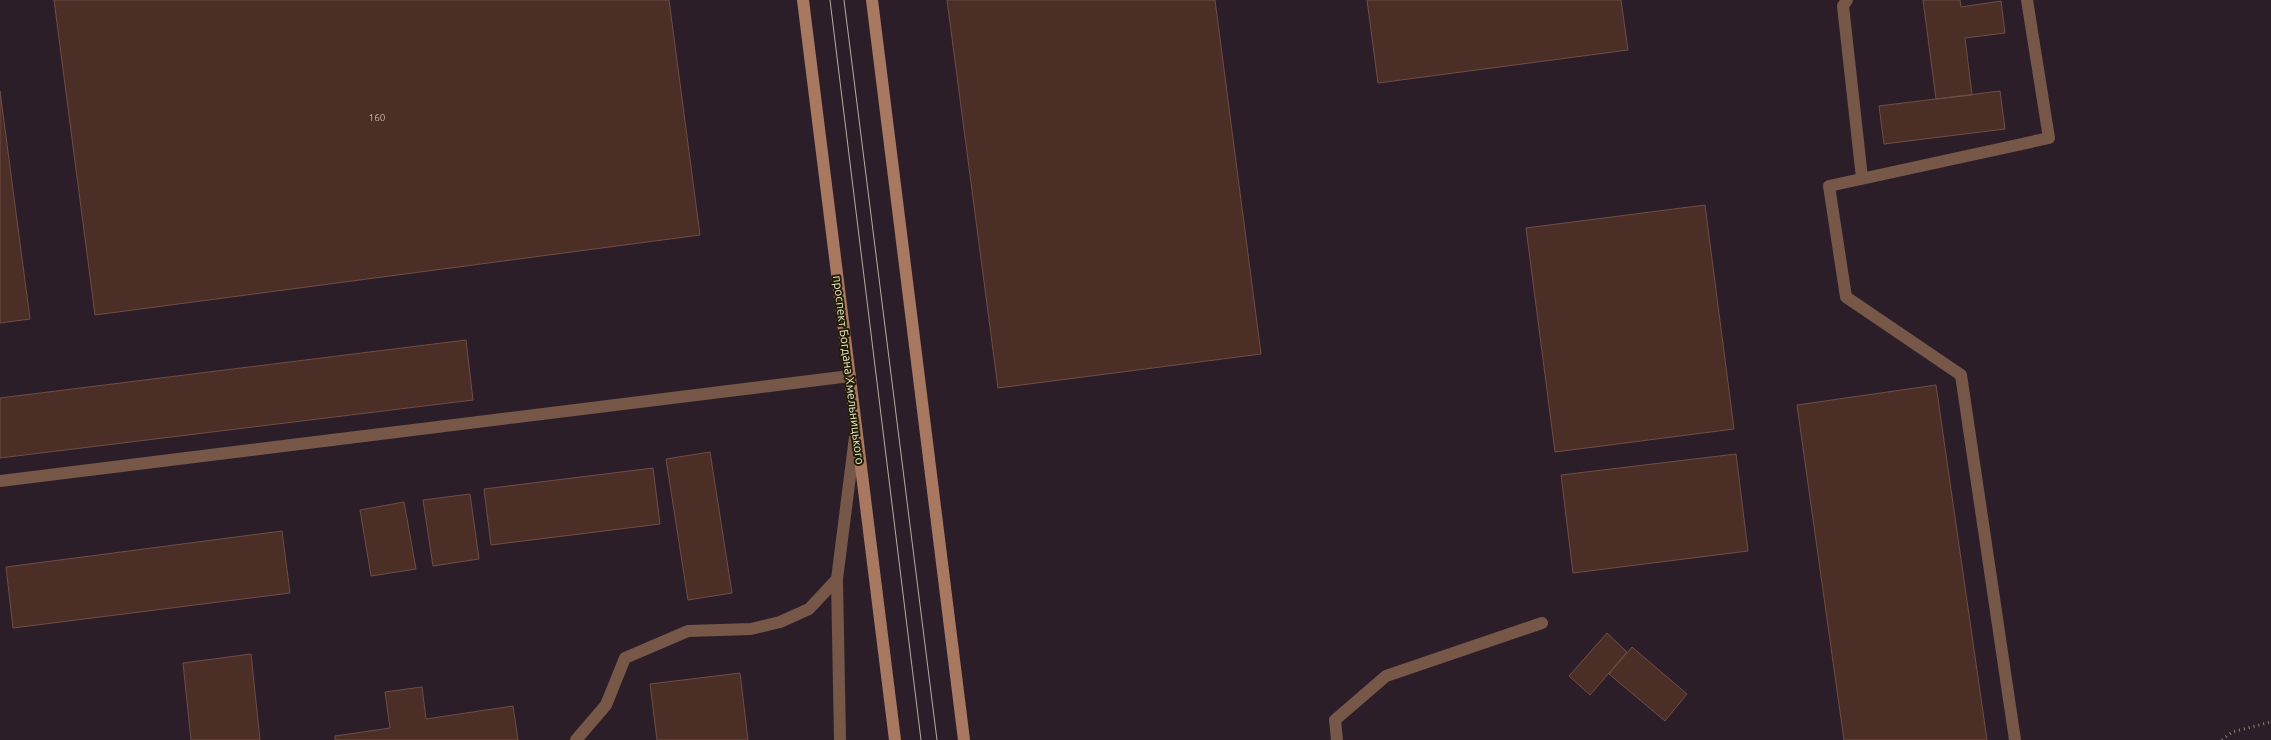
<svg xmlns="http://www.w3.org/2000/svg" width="2271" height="740" viewBox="0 0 2271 740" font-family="Ubuntu,sans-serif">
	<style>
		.industrial { fill: #2c1e29 }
		.building { fill: #4b2e26; stroke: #6e4e45 }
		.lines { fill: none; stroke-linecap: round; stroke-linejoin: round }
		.path { stroke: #8a856f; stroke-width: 3; stroke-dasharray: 1 4; stroke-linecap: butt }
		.service { stroke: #765748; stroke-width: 12 }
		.secondary { stroke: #a97860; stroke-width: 12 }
		.tram { stroke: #b2ae9a; stroke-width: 1 }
		.labels { text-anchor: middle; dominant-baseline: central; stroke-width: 4; stroke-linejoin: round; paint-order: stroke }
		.number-label { font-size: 10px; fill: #c0b6a8 }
		.street-label { font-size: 12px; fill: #e7e4d3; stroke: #221c00 }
	</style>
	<rect width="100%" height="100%" fill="#221c00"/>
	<path class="industrial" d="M0 0H2271V740H0Z"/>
	<path class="building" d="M54 0H669L700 235 95 315Z
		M947 0H1215L1261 354 998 388Z
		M1367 0H1621L1628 50 1378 83Z
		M1923 0H1960L1961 7 2001 1 2005 33 1965 38 1972 95 1936 99Z
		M0 91 30 319 0 323Z
		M2000 91 2005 129 1884 144 1879 106Z
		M1705 205 1734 429 1555 452 1526 228Z
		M466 340 473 400 0 458V398Z
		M1936 385 1987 740H1844L1797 405Z
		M710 452 732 593 688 600 666 459Z
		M1736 454 1748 551 1573 573 1561 475Z
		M653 468 660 524 491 545 484 489Z
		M470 494 479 559 433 566 423 500Z
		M404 502 416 569 371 576 360 510Z
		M282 531 290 593 13 628 6 567Z
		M1607 633 1627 652 1590 695 1569 676Z
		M1632 647 1687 694 1665 721 1609 674Z
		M251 654 260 740H191L183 663Z
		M740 673 748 740H657L650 684Z
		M422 687 426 719 513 706 518 740H335V736L390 728 385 692Z"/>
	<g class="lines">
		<path class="path" d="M2222 740 2232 732 2271 722"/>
		<path class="service" d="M1847 0 1843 6 1862 178
			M0 481 850 376
			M576 740 606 705 625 658 688 631 751 629 780 622 809 609 837 579
			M840 740 837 579 855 437
			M1337 740 1335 720 1386 676 1542 623
			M2015 740 1961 375 1846 297 1829 186 2049 138 2027 0"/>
		<path class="secondary" d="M803 0 895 740
			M872 0 964 740"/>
		<path class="tram" d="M830 0 921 740
			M844 0 937 740"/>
	</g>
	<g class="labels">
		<g class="number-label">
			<text x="377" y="117">160</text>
		</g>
		<g class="street-label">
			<text transform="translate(849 370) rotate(83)">проспект Богдана Хмельницького</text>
		</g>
	</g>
</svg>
